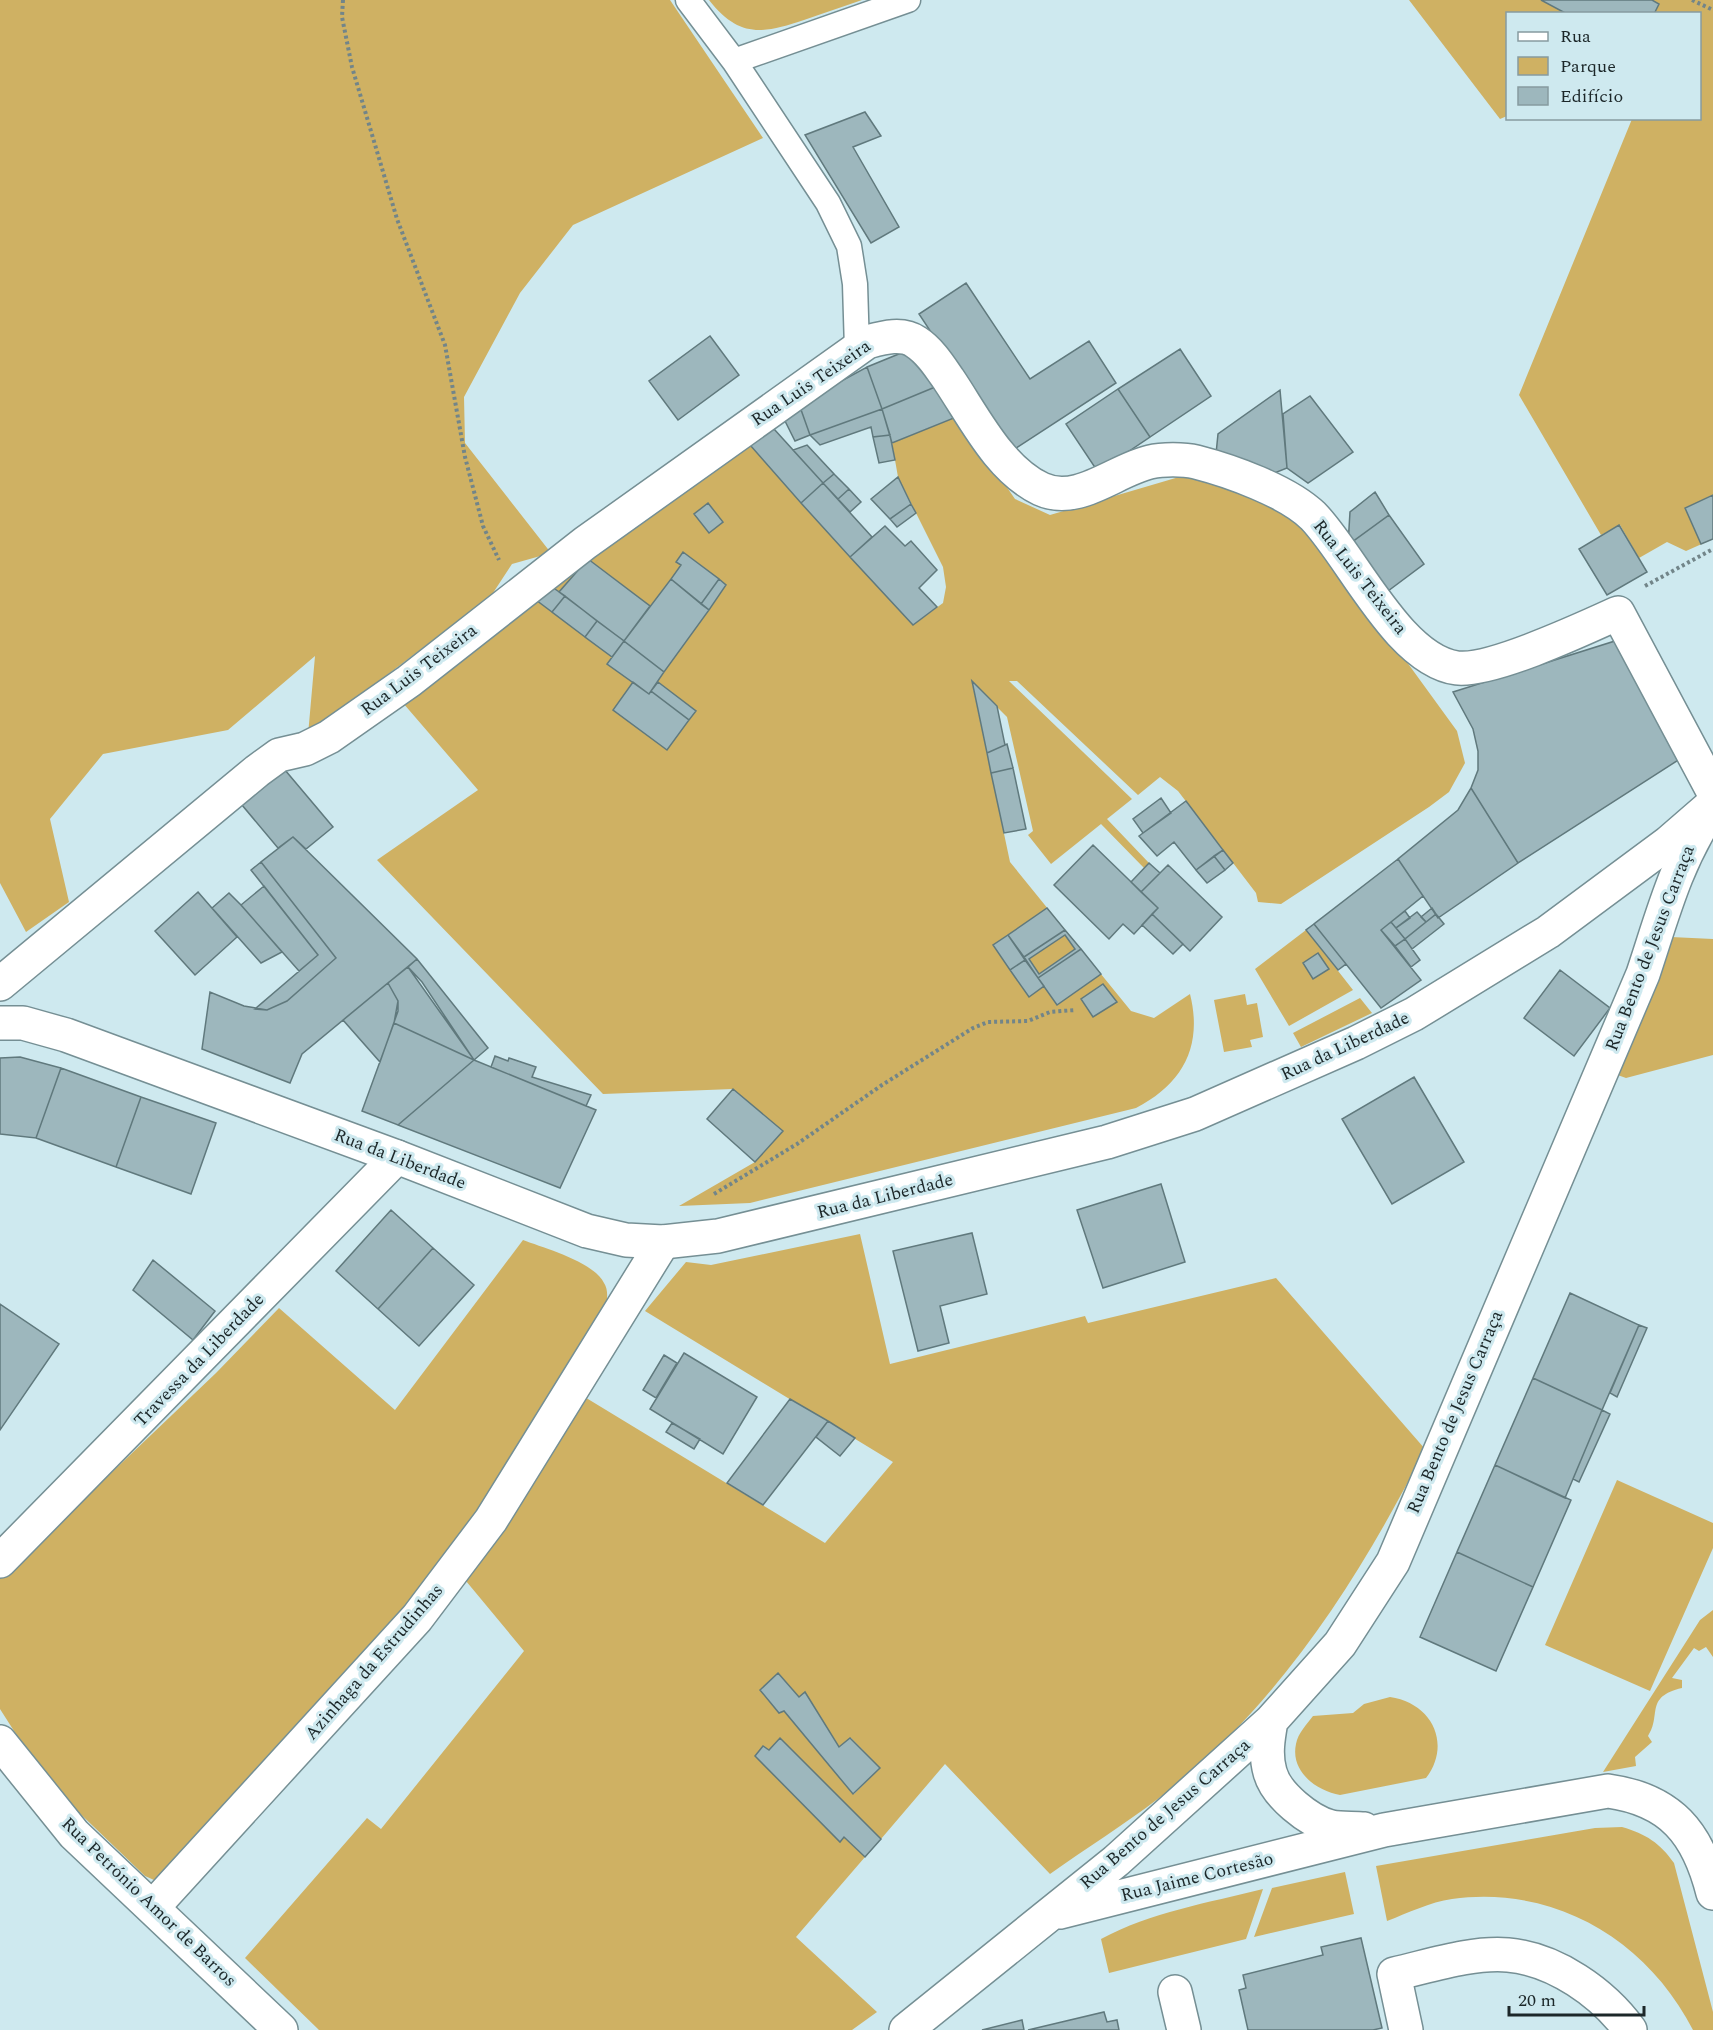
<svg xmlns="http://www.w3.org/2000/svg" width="1713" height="2030" viewBox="0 0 1713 2030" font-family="Spectral,serif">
	<rect width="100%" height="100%" fill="#cee9ef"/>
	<!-- green -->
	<path fill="#cfb163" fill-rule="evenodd" d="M 0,0 L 670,0 L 763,138 L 573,225 L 520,293 L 464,397 L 465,443 L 551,553 L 512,564 L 491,596 L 308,735 L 315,656 L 228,730 L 103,754 L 50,819 L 69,902 L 26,932 L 0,883 Z
		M 709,0 L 862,0 C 843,7 823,13 804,20 C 762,34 739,38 709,0 Z
		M 1409,0 L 1713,0 L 1713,539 L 1686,551 L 1667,542 L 1639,558 L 1620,525 L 1601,535 L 1519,395 L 1632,119 L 1700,118 L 1700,14 L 1508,14 L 1507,116 L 1500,119 Z
		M 911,349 L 1015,499 L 1050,515 L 1179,477 L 1199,478 L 1273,505 L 1294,520 L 1340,570 L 1457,731 L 1465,763 L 1449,792 L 1429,807 L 1281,904 L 1258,902 L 1256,893 L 1178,791 L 1160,777 L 1138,795 L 1017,681 L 1009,681 L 1132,799 L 1107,819 L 1149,863 L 1144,868 L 1101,824 L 1051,864 L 1028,835 L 1033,831 L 1007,717 L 972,682 L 1010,862 L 1131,1011 L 1154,1018 L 1190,994 C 1203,1046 1183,1084 1136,1108 L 750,1203 L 679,1206 L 755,1162 L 782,1131 L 733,1089 L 603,1094 L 377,860 L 478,790 L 403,703 L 616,538 L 750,445 L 913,625 L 943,603 L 946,587 L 943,567 L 898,477 L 889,426 L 867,367 Z
		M 1306,930 L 1353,990 L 1289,1026 L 1255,969 Z
		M 1671,937 L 1713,939 L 1713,1055 L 1626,1078 L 1612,1073 Z
		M 1245,994 L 1247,1005 L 1257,1003 L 1263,1037 L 1250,1040 L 1252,1047 L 1224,1052 L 1214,1000 Z
		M 1360,998 L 1372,1013 L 1301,1047 L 1293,1033 Z
		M 860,1234 L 890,1364 L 1085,1316 L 1088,1323 L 1276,1278 L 1425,1449 C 1359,1579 1277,1708 1159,1798 C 1124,1825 1086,1848 1050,1874 L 945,1764 L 881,1839 L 780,1738 L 769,1750 L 763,1746 L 755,1756 L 840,1842 L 844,1837 L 865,1857 L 796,1937 L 877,2012 L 852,2030 L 319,2030 L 245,1958 L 367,1818 L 381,1829 L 524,1651 L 466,1581 L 583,1396 L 825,1543 L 893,1462 L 645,1311 L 686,1262 L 711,1265 ZM 778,1673 L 799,1697 L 805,1693 L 839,1747 L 851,1738 L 880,1768 L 854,1794 L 784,1711 L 779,1713 L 760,1690 Z
		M 523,1240 C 544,1248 594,1262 604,1283 C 609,1291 607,1301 605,1310 L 501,1479 L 429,1582 L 163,1877 L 154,1880 L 145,1876 L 68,1802 L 30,1756 L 0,1709 L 0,1579 L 216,1373 L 279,1308 L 395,1410 Z
		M 1617,1480 L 1713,1523 L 1713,1548 L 1650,1691 L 1545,1645 Z
		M 1713,1610 L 1713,1657 L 1706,1647 L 1699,1651 L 1694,1648 L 1672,1678 L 1682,1680 L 1682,1688 C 1644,1697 1662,1715 1648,1736 L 1652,1742 L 1635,1757 L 1636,1766 L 1603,1772 L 1700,1620 Z
		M 1390,1697 C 1432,1703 1452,1744 1426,1778 L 1340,1795 C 1317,1791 1290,1772 1296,1744 C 1298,1733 1307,1724 1313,1716 L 1353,1713 L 1364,1704 Z
		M 1622,1827 C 1646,1834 1660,1843 1674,1863 L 1713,2012 L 1713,2030 L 1693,2030 C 1647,1940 1555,1885 1452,1899 C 1430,1902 1408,1913 1387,1921 L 1376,1866 L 1595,1828 Z
		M 1345,1872 L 1354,1914 L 1254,1937 L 1272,1888 Z
		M 1263,1889 L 1246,1939 L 1109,1973 L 1101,1939 C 1151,1912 1208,1903 1263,1889 Z"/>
	<!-- building -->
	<path fill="#9db7bd" stroke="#60797d" stroke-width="1.5" fill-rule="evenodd" d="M 1541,0 L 1652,0 L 1659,4 L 1654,14 L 1567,14 Z
		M 865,112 L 881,136 L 853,147 L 899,227 L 871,243 L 805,135 Z
		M 966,283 L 1030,379 L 1089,341 L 1116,383 L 1010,452 L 919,314 Z
		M 710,336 L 739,375 L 678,420 L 649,381 Z
		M 911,349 L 940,385 L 882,409 L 867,367 Z
		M 1180,349 L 1211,396 L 1150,437 L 1118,389 Z
		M 867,367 L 882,409 L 810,435 L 799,404 Z
		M 940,385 L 959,416 L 892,443 L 882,409 Z
		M 1118,389 L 1150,437 L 1098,472 L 1066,424 Z
		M 1280,390 L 1287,468 L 1262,478 L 1216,454 L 1218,434 Z
		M 1310,396 L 1353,452 L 1308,483 L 1287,468 L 1283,414 Z
		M 799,404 L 810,435 L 795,441 L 783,417 Z
		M 882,409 L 890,435 L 873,437 L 871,427 L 820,445 L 810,435 Z
		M 774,429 L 823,483 L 801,503 L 750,445 Z
		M 890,435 L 895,460 L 879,463 L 873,437 Z
		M 807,445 L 834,474 L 823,483 L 793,450 Z
		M 834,474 L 849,489 L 838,499 L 823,483 Z
		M 898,477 L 911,504 L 890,519 L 871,499 Z
		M 823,483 L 872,537 L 850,557 L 801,503 Z
		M 849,489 L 861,502 L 850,512 L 838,499 Z
		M 1375,492 L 1389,515 L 1348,545 L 1350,512 Z
		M 1713,495 L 1713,539 L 1701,544 L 1685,508 Z
		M 708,503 L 723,522 L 709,533 L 694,514 Z
		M 911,504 L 916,513 L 897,527 L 890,519 Z
		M 1389,515 L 1424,564 L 1384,594 L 1348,545 Z
		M 1619,525 L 1647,572 L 1607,595 L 1579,549 Z
		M 885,526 L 905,546 L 911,541 L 937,570 L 919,588 L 937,607 L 913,625 L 850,557 Z
		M 683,552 L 719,579 L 701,604 L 671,579 L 681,565 L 676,562 Z
		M 588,559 L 650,606 L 624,641 L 559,592 Z
		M 671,579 L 709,610 L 664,672 L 624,641 Z
		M 719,579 L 726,585 L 709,610 L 701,604 Z
		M 552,587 L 565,596 L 552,612 L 536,600 Z
		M 565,596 L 597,621 L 585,637 L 552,612 Z
		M 597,621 L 624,641 L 612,657 L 585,637 Z
		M 624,641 L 664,672 L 649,694 L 607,664 Z
		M 1615,641 L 1683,757 L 1518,863 L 1471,788 L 1478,770 L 1478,751 L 1473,729 L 1453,692 Z
		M 972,681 L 997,706 L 1005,745 L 987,753 Z
		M 633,682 L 649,694 L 651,691 L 689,720 L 667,750 L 613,710 Z
		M 658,682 L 696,711 L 689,720 L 651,691 Z
		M 1007,744 L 1013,768 L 991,773 L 987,753 Z
		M 1013,768 L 1026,829 L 1004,833 L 991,773 Z
		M 285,770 L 333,827 L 306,849 L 293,837 L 278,848 L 242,805 Z
		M 1471,788 L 1518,863 L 1438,918 L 1398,859 L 1458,810 Z
		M 1161,798 L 1171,813 L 1143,833 L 1133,819 Z
		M 1186,801 L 1223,850 L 1196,870 L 1174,842 L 1157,856 L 1139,836 Z
		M 293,837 L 417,959 L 302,1054 L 290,1083 L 202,1049 L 210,992 L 244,1006 L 267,1010 L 287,1001 L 336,958 L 261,862 Z
		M 1093,845 L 1158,908 L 1134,934 L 1123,924 L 1109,939 L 1054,885 Z
		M 1223,850 L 1233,863 L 1225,870 L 1214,856 Z
		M 1214,856 L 1225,870 L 1207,883 L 1196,870 Z
		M 1398,859 L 1423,896 L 1381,930 L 1421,980 L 1381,1008 L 1314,924 Z
		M 261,862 L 336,958 L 287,1001 L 267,1010 L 255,1009 L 318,955 L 251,870 Z
		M 1149,863 L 1160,873 L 1141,892 L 1131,882 Z
		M 1168,865 L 1222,917 L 1190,951 L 1152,914 L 1158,908 L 1141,892 Z
		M 264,886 L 318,955 L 299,971 L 241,905 Z
		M 198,892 L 237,937 L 195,975 L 155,931 Z
		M 229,893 L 241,905 L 282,952 L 261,963 L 212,908 Z
		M 1047,908 L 1065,930 L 1024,957 L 1008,935 Z
		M 1432,908 L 1436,914 L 1426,922 L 1421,917 Z
		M 1405,911 L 1410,918 L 1396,928 L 1391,922 Z
		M 1417,912 L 1426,922 L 1405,939 L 1396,928 Z
		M 1152,914 L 1183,944 L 1173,954 L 1142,925 Z
		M 1436,914 L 1444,924 L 1412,949 L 1405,939 Z
		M 1391,922 L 1405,939 L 1395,946 L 1381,930 Z
		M 1314,924 L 1346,964 L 1338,970 L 1306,930 Z
		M 1065,930 L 1081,949 L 1038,978 L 1024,957 ZM 1065,935 L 1075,949 L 1039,974 L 1029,959 Z
		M 1008,935 L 1025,960 L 1010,970 L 993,945 Z
		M 1405,939 L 1420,960 L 1411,967 L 1395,946 Z
		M 1081,949 L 1101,974 L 1057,1005 L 1038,978 Z
		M 1318,953 L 1329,969 L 1313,979 L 1303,963 Z
		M 417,959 L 488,1048 L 474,1060 L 408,967 Z
		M 1025,960 L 1044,986 L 1029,997 L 1010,970 Z
		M 408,967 L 422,982 L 474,1060 L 394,1023 L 398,1001 L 388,983 Z
		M 1560,970 L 1610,1008 L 1574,1056 L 1524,1018 Z
		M 388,983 L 398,1001 L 398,1011 L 380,1062 L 343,1020 Z
		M 1103,984 L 1117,1002 L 1093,1017 L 1081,999 Z
		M 394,1023 L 474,1060 L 398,1125 L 362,1111 Z
		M 495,1056 L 508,1061 L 509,1058 L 536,1067 L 532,1077 L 591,1095 L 586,1106 L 491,1067 Z
		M 20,1057 L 61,1068 L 36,1138 L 0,1134 L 0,1058 Z
		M 474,1060 L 596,1110 L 560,1188 L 398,1125 Z
		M 61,1068 L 141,1097 L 116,1167 L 36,1138 Z
		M 1414,1077 L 1464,1162 L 1392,1204 L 1342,1119 Z
		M 733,1089 L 783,1131 L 755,1162 L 707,1119 Z
		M 141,1097 L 216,1123 L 191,1194 L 116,1167 Z
		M 1161,1184 L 1185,1262 L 1103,1288 L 1077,1210 Z
		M 391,1210 L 433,1248 L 378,1309 L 336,1271 Z
		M 972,1233 L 987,1294 L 940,1306 L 949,1343 L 918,1351 L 893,1251 Z
		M 433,1248 L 474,1285 L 419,1346 L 378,1309 Z
		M 153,1260 L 215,1311 L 193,1340 L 133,1290 Z
		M 1570,1293 L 1639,1325 L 1602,1410 L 1533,1378 Z
		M 0,1304 L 59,1344 L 0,1430 Z
		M 1639,1325 L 1647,1328 L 1617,1397 L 1610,1393 Z
		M 684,1353 L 757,1397 L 723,1454 L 650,1409 Z
		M 664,1355 L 677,1363 L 656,1398 L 643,1390 Z
		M 1533,1378 L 1602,1410 L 1565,1498 L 1495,1465 Z
		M 790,1399 L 828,1421 L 763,1505 L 727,1483 Z
		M 1602,1410 L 1610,1414 L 1579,1482 L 1573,1479 Z
		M 828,1421 L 855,1438 L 840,1456 L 816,1437 Z
		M 672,1423 L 700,1439 L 694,1449 L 666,1432 Z
		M 1495,1465 L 1571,1500 L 1533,1587 L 1457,1552 Z
		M 1457,1552 L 1533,1587 L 1496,1671 L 1420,1637 Z
		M 778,1673 L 799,1697 L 805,1692 L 839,1747 L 850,1738 L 880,1768 L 853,1794 L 784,1711 L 779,1713 L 760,1690 Z
		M 780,1738 L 881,1839 L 865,1857 L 844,1837 L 840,1842 L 755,1756 L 763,1746 L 769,1750 Z
		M 1361,1938 L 1382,2028 L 1373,2030 L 1248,2030 L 1239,1990 L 1246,1988 L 1243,1975 L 1323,1955 L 1321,1947 Z
		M 1104,2012 L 1107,2022 L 1117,2020 L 1119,2030 L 1028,2030 Z
		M 1022,2020 L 1024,2030 L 982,2030 Z"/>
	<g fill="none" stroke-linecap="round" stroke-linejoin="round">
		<!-- service casing -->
		<g stroke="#758f94" stroke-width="27">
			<path id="service" d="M 688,0 L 734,61 L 828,203 L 849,246 L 855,284 L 857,349
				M 734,61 L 908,0"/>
		</g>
		<!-- minor casing -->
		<g stroke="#758f94" stroke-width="36">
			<path id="minor" d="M 0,984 L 257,771 L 279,755 L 305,749 L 329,737 L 409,681 L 585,543 L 867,342 C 882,338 902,332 916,342 C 930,351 940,367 949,380 C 974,417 999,469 1041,489 C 1078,506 1115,470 1150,462 C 1162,459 1184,459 1196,462 C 1231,471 1287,491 1313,516 C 1352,556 1398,660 1457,668 C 1491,672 1583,629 1618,613 L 1713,791
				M 0,1561 L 397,1157
				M 1271,1721 C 1268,1738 1265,1755 1270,1772 C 1276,1795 1309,1821 1331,1827 C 1341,1829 1354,1828 1364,1829
				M 153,1907 L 417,1618 L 491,1520 L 663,1242
				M 1060,1912 L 1384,1830 L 1608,1791 C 1671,1800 1698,1833 1713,1893
				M 1175,1992 L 1184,2030
				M 906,2030 L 1116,1861 L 1271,1721 L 1340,1644 L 1393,1562 L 1643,974 C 1663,914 1675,865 1710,811
				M 1406,2030 L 1394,1974 C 1430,1966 1471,1952 1508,1955 C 1555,1959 1603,1993 1630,2030"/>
		</g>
		<!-- tertiary casing -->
		<g stroke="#758f94" stroke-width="36">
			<path id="tertiary" d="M 0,1023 L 23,1023 L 66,1035 L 397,1157 L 587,1231 L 626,1240 L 663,1242 L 718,1236 L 1107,1142 L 1195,1114 L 1356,1043 L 1414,1014 L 1548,932 L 1668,843 L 1713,804
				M 0,1742 L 74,1834 L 281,2030"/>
		</g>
		<!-- path -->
		<path stroke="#728589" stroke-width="4" stroke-dasharray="3 3" stroke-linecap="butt" d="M 343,0 L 342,17 L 352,67 L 397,219 L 445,345 L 465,457 L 483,526 L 499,560
			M 1692,0 L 1713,10
			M 1645,586 L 1713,549
			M 714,1194 L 797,1144 L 882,1085 L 973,1028 L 988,1022 L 1028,1021 L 1050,1012 L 1075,1010"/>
		<!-- service -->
		<use href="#service" stroke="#fff" stroke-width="24"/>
		<!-- minor -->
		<use href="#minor" stroke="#fff" stroke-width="33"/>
		<!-- tertiary -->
		<use href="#tertiary" stroke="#fff" stroke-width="33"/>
	</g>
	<g text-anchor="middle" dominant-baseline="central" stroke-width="6" stroke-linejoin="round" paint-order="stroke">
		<!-- street labels -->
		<g font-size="18" fill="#1c2729" stroke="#cee9ef">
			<text transform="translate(811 383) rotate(-34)">Rua Luis Teixeira</text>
			<text transform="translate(1360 577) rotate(52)">Rua Luis Teixeira</text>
			<text transform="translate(419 670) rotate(-37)">Rua Luis Teixeira</text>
			<text transform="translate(1650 948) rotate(-69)">Rua Bento de Jesus Carraça</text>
			<text transform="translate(1345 1046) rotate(-25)">Rua da Liberdade</text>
			<text transform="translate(400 1159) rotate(21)">Rua da Liberdade</text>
			<text transform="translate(885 1196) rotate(-14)">Rua da Liberdade</text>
			<text transform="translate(199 1360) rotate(-46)">Travessa da Liberdade</text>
			<text transform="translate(1455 1412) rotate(-67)">Rua Bento de Jesus Carraça</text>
			<text transform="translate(374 1662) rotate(-49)">Azinhaga da Estrudinhas</text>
			<text transform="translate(1165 1814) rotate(-41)">Rua Bento de Jesus Carraça</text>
			<text transform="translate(1197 1877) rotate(-14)">Rua Jaime Cortesão</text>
			<text transform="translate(149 1902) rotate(44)">Rua Petrónio Amor de Barros</text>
		</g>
	</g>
	<!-- legend -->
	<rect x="1506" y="12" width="195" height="108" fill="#cee9ef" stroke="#879ba0" stroke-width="1.5"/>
	<rect x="1518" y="32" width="30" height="9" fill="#ffffff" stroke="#879ba0" stroke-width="1.5"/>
	<text x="1560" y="42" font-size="18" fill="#1c2729">Rua</text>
	<rect x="1518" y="57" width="30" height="18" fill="#cfb163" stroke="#879ba0" stroke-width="1.5"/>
	<text x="1560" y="72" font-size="18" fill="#1c2729">Parque</text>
	<rect x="1518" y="87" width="30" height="18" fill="#9db7bd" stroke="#879ba0" stroke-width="1.5"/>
	<text x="1560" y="102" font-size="18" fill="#1c2729">Edifício</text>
	<!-- scale -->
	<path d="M1509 2006v9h135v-9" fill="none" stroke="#1c2729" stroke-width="3"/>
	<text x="1518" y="2006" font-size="18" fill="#1c2729" stroke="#cee9ef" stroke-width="4.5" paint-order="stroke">20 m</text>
</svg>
